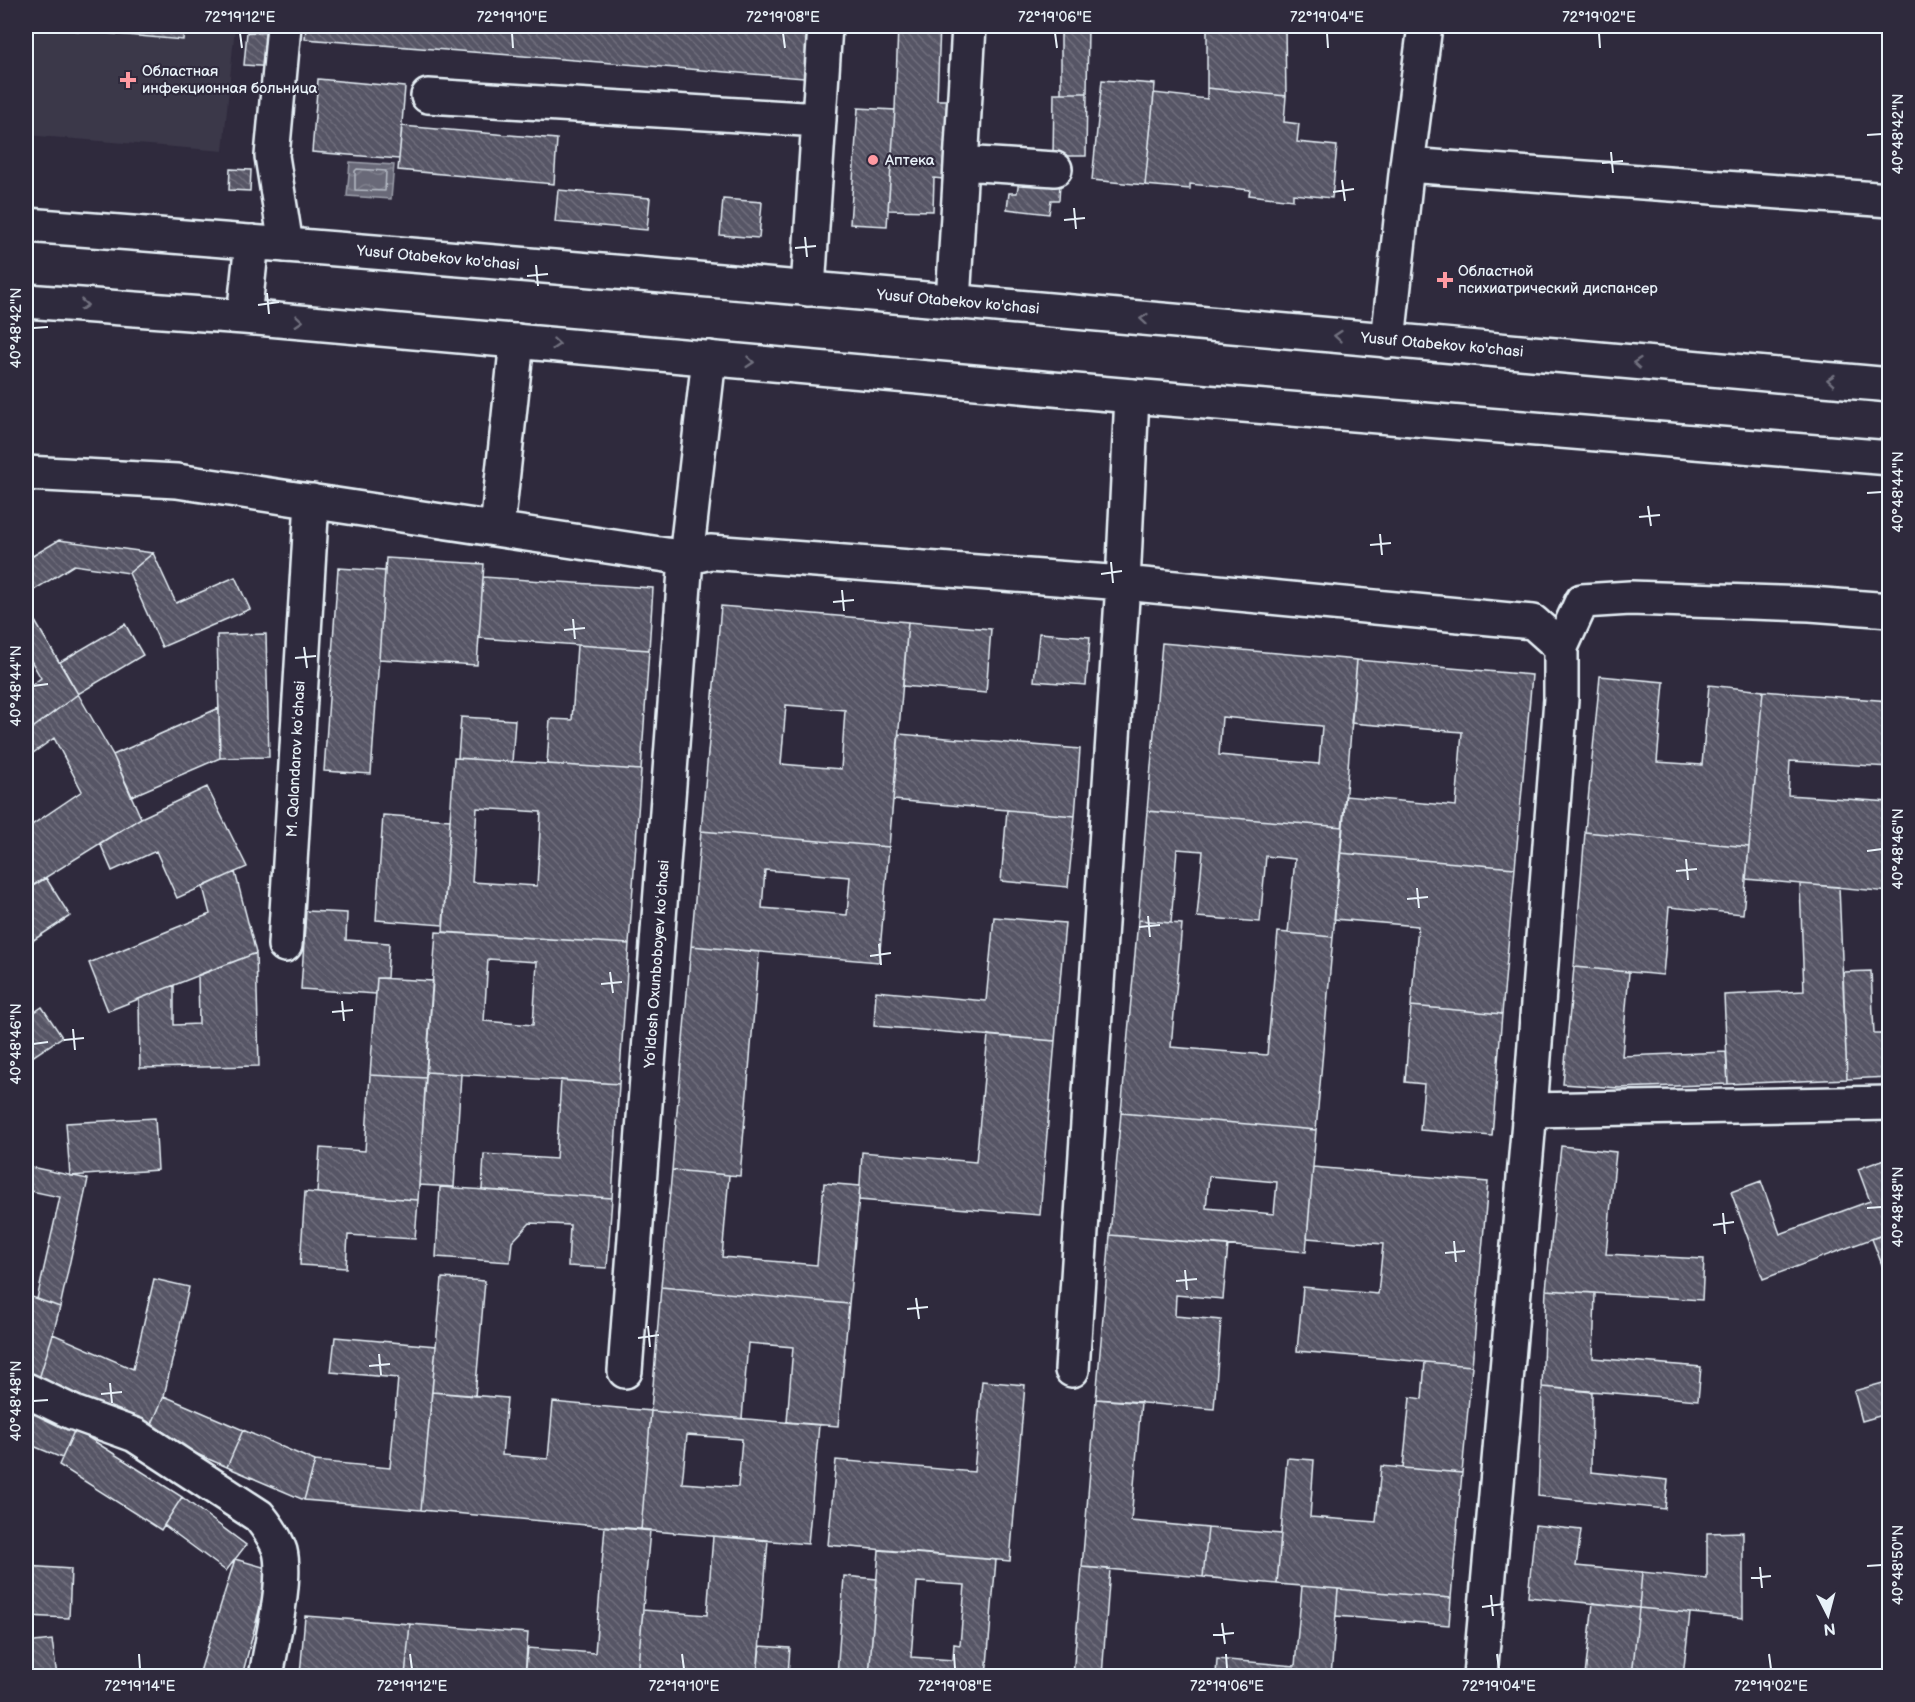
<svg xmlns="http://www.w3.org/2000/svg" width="1915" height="1702" viewBox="0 0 1915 1702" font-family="'Balsamiq Sans',sans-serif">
	<defs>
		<pattern id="water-waves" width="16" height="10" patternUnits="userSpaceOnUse" patternTransform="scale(1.5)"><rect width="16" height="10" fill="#696978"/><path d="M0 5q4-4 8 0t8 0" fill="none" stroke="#7e7f8c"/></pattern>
		<pattern id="building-back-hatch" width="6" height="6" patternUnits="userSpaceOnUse" patternTransform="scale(1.5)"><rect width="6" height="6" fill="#575565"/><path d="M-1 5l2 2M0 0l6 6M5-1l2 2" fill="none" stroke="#6f6e7c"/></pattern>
	</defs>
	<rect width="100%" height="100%" fill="#2f2a3d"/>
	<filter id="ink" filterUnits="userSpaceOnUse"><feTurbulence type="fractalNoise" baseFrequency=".0167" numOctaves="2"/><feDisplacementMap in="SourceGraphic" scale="12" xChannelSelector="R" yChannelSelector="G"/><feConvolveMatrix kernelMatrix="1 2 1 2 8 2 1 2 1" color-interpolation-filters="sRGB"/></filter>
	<g filter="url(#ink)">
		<!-- built -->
		<path fill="#3b3749" d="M 26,26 L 235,26 L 223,151 L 26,135 Z"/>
		<!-- water -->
		<path fill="url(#water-waves)" stroke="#9c9fab" stroke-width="1.5" d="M 350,162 L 394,165 L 391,199 L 347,196 Z"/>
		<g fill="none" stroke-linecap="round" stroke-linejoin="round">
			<!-- shore -->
			<path stroke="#b5bbc5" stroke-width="1.5" d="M 357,169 L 386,171 L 385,191 L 355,190 L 355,171 Z"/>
		</g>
		<!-- building -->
		<path fill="url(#building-back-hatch)" stroke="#e8f1f8" stroke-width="1.5" fill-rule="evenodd" d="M 26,26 L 184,26 L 183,40 Z
			M 306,26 L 809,26 L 804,78 L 305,39 Z
			M 898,26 L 940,26 L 937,100 L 947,100 L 943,179 L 934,178 L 933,211 L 888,210 L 895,110 Z
			M 1061,26 L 1088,26 L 1087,93 L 1061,93 Z
			M 1207,26 L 1285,26 L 1286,96 L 1207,88 Z
			M 247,32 L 277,34 L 275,67 L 244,65 Z
			M 318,79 L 405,87 L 399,159 L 312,152 Z
			M 1102,80 L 1155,84 L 1145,185 L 1092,180 Z
			M 1207,88 L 1286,96 L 1284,122 L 1299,124 L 1297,142 L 1337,146 L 1332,198 L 1293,194 L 1293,200 L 1249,195 L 1250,190 L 1190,184 L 1190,189 L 1145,185 L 1154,93 L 1207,99 Z
			M 1054,93 L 1087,93 L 1086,156 L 1053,156 Z
			M 858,108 L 895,110 L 887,226 L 850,224 Z
			M 402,126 L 557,139 L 554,184 L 398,170 Z
			M 230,169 L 251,170 L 250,191 L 229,190 Z
			M 1019,180 L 1060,184 L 1059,200 L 1051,200 L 1049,214 L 1007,209 L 1009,193 L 1017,193 Z
			M 558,190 L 650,198 L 647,230 L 555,222 Z
			M 723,199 L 762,202 L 759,238 L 720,235 Z
			M 59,540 L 153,553 L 129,573 L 74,565 L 26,595 L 26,560 Z
			M 153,553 L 176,603 L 235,577 L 250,609 L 162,647 L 129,573 Z
			M 386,558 L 484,564 L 477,665 L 379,659 Z
			M 338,568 L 385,571 L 371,774 L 324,771 Z
			M 483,577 L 653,588 L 649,650 L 479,638 Z
			M 26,606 L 78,694 L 26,733 L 26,689 L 41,678 L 26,652 Z
			M 721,606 L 908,622 L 889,847 L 701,831 ZM 786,705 L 845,710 L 841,769 L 781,764 Z
			M 908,622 L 991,629 L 986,693 L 903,686 Z
			M 125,624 L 143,655 L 78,694 L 60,662 Z
			M 1039,633 L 1090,637 L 1086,685 L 1034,681 Z
			M 266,634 L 269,757 L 220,758 L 217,635 Z
			M 1162,643 L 1357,660 L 1343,827 L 1147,811 ZM 1222,717 L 1322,726 L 1319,764 L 1219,755 Z
			M 577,645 L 649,650 L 641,770 L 547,764 L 550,719 L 572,720 Z
			M 1357,660 L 1532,675 L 1515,868 L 1340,853 L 1345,796 L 1456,806 L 1462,732 L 1351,723 Z
			M 1600,676 L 1664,682 L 1657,762 L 1702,765 L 1709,685 L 1763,691 L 1749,847 L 1585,832 Z
			M 1763,691 L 1890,701 L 1890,767 L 1790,761 L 1788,795 L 1890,802 L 1890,892 L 1746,879 Z
			M 78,694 L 113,755 L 141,818 L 32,886 L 26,875 L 26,829 L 82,791 L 54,738 L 26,758 L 26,733 Z
			M 219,708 L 220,758 L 132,796 L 113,755 Z
			M 461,717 L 515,720 L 512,762 L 458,758 Z
			M 899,734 L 1080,749 L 1075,816 L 893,800 Z
			M 454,758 L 641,770 L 629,944 L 443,932 ZM 477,808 L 541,812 L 537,886 L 472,882 Z
			M 207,787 L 247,867 L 177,898 L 156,851 L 112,871 L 100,843 L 141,818 Z
			M 1007,810 L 1075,816 L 1068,887 L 1001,881 Z
			M 1147,811 L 1343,827 L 1333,937 L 1288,933 L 1295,859 L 1266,856 L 1260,922 L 1197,917 L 1203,851 L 1177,849 L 1171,923 L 1138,920 Z
			M 383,815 L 450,820 L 443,925 L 376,920 Z
			M 701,831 L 889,847 L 879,962 L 691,946 ZM 765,870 L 850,877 L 847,915 L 762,908 Z
			M 1585,832 L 1749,847 L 1743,914 L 1669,907 L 1663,975 L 1574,967 Z
			M 1340,853 L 1515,868 L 1502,1014 L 1411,1006 L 1418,926 L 1334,919 Z
			M 235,872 L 256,953 L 108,1011 L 89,963 L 210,914 L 203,887 Z
			M 46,878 L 70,916 L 26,945 L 26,890 Z
			M 1800,884 L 1839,887 L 1847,1079 L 1728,1084 L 1724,995 L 1804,991 Z
			M 306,911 L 347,913 L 346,940 L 389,943 L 387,978 L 377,978 L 376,994 L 301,989 Z
			M 994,917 L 1065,923 L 1055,1041 L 874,1026 L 876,991 L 986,1001 Z
			M 1138,920 L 1182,924 L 1171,1047 L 1267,1055 L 1278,932 L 1333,937 L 1316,1130 L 1121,1113 Z
			M 436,932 L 629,944 L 619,1084 L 426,1072 ZM 488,959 L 537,962 L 533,1025 L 484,1021 Z
			M 691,946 L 759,952 L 740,1176 L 672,1170 Z
			M 256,953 L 259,1066 L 140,1068 L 139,999 L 174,985 L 174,1025 L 199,1024 L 198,975 Z
			M 1886,958 L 1890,958 L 1890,983 L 1887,983 Z
			M 1574,967 L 1629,972 L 1622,1056 L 1726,1052 L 1728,1084 L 1619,1088 L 1563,1084 Z
			M 1871,971 L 1874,1034 L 1887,1034 L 1889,1077 L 1847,1079 L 1843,972 Z
			M 377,978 L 433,981 L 426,1078 L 370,1075 Z
			M 1411,1006 L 1502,1014 L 1492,1136 L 1420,1130 L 1424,1084 L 1405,1082 Z
			M 42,1007 L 62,1037 L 26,1061 L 26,1018 Z
			M 988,1035 L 1055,1041 L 1040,1215 L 859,1200 L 862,1152 L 976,1162 Z
			M 426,1072 L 461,1074 L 454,1187 L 419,1185 Z
			M 370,1075 L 426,1078 L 418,1200 L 317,1193 L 320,1148 L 365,1151 Z
			M 561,1080 L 619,1084 L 612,1198 L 482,1190 L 484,1154 L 556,1159 Z
			M 1121,1113 L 1316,1130 L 1306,1252 L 1110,1235 ZM 1209,1176 L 1277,1182 L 1274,1214 L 1206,1208 Z
			M 155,1118 L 158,1170 L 70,1176 L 66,1123 Z
			M 1561,1146 L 1616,1152 L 1606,1254 L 1704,1259 L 1702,1300 L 1546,1290 Z
			M 1890,1157 L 1890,1232 L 1763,1279 L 1731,1192 L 1761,1181 L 1780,1234 L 1870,1201 L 1858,1169 Z
			M 26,1166 L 88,1179 L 60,1307 L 37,1299 L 60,1197 L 26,1190 Z
			M 1313,1167 L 1488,1182 L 1472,1366 L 1297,1351 L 1303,1287 L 1378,1294 L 1383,1244 L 1307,1238 Z
			M 672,1170 L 729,1175 L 722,1257 L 817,1265 L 824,1183 L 860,1186 L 849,1304 L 661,1287 Z
			M 440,1187 L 612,1198 L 607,1268 L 568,1266 L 570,1225 L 530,1223 L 512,1242 L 510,1262 L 436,1257 Z
			M 305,1192 L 418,1200 L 415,1239 L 348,1235 L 346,1268 L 300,1265 Z
			M 1890,1232 L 1890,1279 L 1888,1280 L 1872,1239 Z
			M 1110,1235 L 1228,1245 L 1223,1299 L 1176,1295 L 1175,1316 L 1221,1320 L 1214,1409 L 1096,1399 Z
			M 442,1278 L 485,1281 L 475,1396 L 432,1392 Z
			M 154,1279 L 189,1287 L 164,1396 L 148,1433 L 37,1385 L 53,1334 L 133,1369 Z
			M 661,1287 L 849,1304 L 838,1426 L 787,1422 L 793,1347 L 748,1343 L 742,1419 L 651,1411 Z
			M 1546,1290 L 1595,1293 L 1593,1358 L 1701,1367 L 1698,1400 L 1542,1387 Z
			M 26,1295 L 60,1307 L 53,1334 L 37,1385 L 26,1374 Z
			M 335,1337 L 436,1346 L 421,1510 L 304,1500 L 315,1461 L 390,1468 L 398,1378 L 331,1372 Z
			M 1425,1362 L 1472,1366 L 1462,1473 L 1403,1468 L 1410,1397 L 1422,1399 Z
			M 982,1381 L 1025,1385 L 1010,1561 L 828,1545 L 836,1460 L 974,1472 Z
			M 1890,1381 L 1890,1413 L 1862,1421 L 1854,1391 Z
			M 1542,1387 L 1592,1392 L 1591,1472 L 1668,1480 L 1665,1509 L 1538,1496 Z
			M 432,1392 L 507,1398 L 502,1455 L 548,1459 L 553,1402 L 651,1411 L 641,1530 L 421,1510 Z
			M 164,1396 L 243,1430 L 227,1467 L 148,1433 Z
			M 1096,1399 L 1141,1402 L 1131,1521 L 1208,1528 L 1203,1577 L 1082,1567 Z
			M 26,1408 L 75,1429 L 62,1458 L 26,1443 Z
			M 651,1411 L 819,1425 L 808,1544 L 641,1530 ZM 687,1435 L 742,1439 L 738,1487 L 682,1483 Z
			M 75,1429 L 182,1497 L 161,1530 L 59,1465 Z
			M 243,1430 L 315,1461 L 304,1500 L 227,1467 Z
			M 1287,1458 L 1314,1460 L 1310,1517 L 1376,1522 L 1381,1466 L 1462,1473 L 1451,1598 L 1277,1584 Z
			M 182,1497 L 246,1545 L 226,1571 L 164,1525 Z
			M 1535,1525 L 1581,1530 L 1576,1566 L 1642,1572 L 1639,1608 L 1528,1597 Z
			M 605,1526 L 650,1530 L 637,1676 L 525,1676 L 528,1648 L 595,1653 Z
			M 1208,1528 L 1281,1534 L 1277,1584 L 1203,1577 Z
			M 1743,1532 L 1743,1618 L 1639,1608 L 1642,1572 L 1707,1579 L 1707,1533 Z
			M 713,1536 L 768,1540 L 757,1676 L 637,1676 L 643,1610 L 707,1615 Z
			M 879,1550 L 996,1560 L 986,1676 L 869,1676 ZM 917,1582 L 965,1585 L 960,1645 L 954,1644 L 953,1660 L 911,1657 Z
			M 235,1559 L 270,1569 L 242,1676 L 199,1675 Z
			M 26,1566 L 71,1569 L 69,1618 L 26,1616 Z
			M 1082,1567 L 1110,1569 L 1102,1676 L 1073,1676 Z
			M 844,1576 L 877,1579 L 869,1676 L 757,1676 L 760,1646 L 790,1648 L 788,1673 L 837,1676 Z
			M 1302,1586 L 1338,1589 L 1331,1676 L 1216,1676 L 1217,1659 L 1295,1666 Z
			M 1338,1589 L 1451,1598 L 1449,1625 L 1336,1616 Z
			M 1593,1603 L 1639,1608 L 1632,1676 L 1585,1676 Z
			M 1639,1608 L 1690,1613 L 1683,1676 L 1632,1676 Z
			M 305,1616 L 410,1624 L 405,1676 L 300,1675 Z
			M 410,1624 L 528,1633 L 525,1676 L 405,1676 Z
			M 52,1640 L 57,1676 L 26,1676 L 26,1643 Z
			M 1751,1671 L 1781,1674 L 1781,1676 L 1750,1676 Z"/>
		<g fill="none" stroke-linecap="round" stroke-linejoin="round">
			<!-- minor casing -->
			<g stroke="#e8f1f8" stroke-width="38">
				<path id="minor" d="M 284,26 L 272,156 L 286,245
					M 428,96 L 819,120
					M 961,163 L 1055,169
					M 1407,165 L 1425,26
					M 808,289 L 825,26
					M 953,302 L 969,26
					M 1388,341 L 1407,165 L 1890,200
					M 26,473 L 177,481 L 686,558 L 710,552 L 1123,583 L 1533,622 L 1561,647
					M 497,529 L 517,341
					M 285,945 L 312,501
					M 1530,1110 L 1890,1103
					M 1072,1370 L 1123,583 L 1132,396
					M 625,1371 L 686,558 L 709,358
					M 26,1390 L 74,1413 L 135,1435 L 259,1516 C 267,1526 276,1538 280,1551 C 287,1580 272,1640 267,1671 L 268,1676
					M 1480,1676 L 1530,1110 L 1561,699 L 1561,647 L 1582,601 L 1630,598 L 1810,604 L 1890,610"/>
			</g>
			<!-- major casing -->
			<g stroke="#e8f1f8" stroke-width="38">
				<path id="major" d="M 26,225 C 647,271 1268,330 1890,385
					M 26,301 L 244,317 L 1132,396 L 1890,458
					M 244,317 L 252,242"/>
			</g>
			<!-- minor -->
			<use href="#minor" stroke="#2f2a3d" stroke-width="33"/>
			<!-- major -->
			<use href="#major" stroke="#2f2a3d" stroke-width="33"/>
		</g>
		<!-- one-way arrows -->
		<defs><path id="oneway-chevron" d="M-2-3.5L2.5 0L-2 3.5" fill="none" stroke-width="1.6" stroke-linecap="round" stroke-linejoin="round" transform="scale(1.5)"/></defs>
		<g stroke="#70707e">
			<use href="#oneway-chevron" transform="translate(84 305) rotate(4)"/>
			<use href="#oneway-chevron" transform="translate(1144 319) rotate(-175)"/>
			<use href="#oneway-chevron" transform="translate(299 321) rotate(5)"/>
			<use href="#oneway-chevron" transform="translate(1338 336) rotate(-175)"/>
			<use href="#oneway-chevron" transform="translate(556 344) rotate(5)"/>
			<use href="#oneway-chevron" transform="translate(750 362) rotate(5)"/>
			<use href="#oneway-chevron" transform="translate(1637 363) rotate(-175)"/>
			<use href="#oneway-chevron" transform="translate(1831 380) rotate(-175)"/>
		</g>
	</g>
	<!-- ticks -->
	<path fill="none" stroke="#e8f1f8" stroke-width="2" d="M 240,33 L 242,48M 512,33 L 513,48M 783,33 L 785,48M 1055,33 L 1057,48M 1327,33 L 1328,48M 1599,33 L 1600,48M 1867,135 L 1882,134M 1611,152 L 1613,173M 1602,163 L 1623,161M 1342,180 L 1345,201M 1333,192 L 1354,189M 1074,208 L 1076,229M 1064,220 L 1085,218M 805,237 L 807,257M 795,248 L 816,246M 536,265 L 538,286M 527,276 L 548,274M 267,293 L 269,314M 258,305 L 279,302M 33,328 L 48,327M 1867,493 L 1882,492M 1648,506 L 1651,526M 1639,517 L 1660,515M 1380,534 L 1382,555M 1370,545 L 1391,543M 1111,562 L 1113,583M 1101,574 L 1122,571M 842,590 L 844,611M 833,602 L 854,600M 573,619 L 575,639M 564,630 L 585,628M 304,647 L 307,668M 295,658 L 316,656M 33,686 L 48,684M 1867,851 L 1882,849M 1686,859 L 1688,880M 1676,871 L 1697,869M 1417,888 L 1419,908M 1407,899 L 1428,897M 1148,916 L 1150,937M 1139,927 L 1160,925M 879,944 L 881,965M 870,956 L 891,953M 610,972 L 613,993M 601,984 L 622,982M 342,1001 L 344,1021M 332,1012 L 353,1010M 73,1029 L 75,1050M 64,1040 L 84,1038M 33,1044 L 48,1042M 1867,1208 L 1882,1207M 1723,1213 L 1725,1234M 1713,1225 L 1734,1222M 1454,1241 L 1456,1262M 1445,1253 L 1465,1251M 1185,1270 L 1187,1290M 1176,1281 L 1197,1279M 916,1298 L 919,1319M 907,1309 L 928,1307M 648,1326 L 650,1347M 638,1338 L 659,1335M 379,1354 L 381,1375M 369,1366 L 390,1364M 110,1383 L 112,1403M 101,1394 L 122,1392M 33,1401 L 48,1400M 1867,1566 L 1882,1565M 1760,1567 L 1762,1588M 1751,1578 L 1771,1576M 1491,1595 L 1493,1616M 1482,1607 L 1503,1604M 1222,1623 L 1225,1644M 1213,1635 L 1234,1633M 139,1654 L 140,1669M 410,1654 L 412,1669M 682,1654 L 684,1669M 954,1654 L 955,1669M 1226,1654 L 1227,1669M 1497,1654 L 1499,1669M 1769,1654 L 1771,1669"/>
	<!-- markers -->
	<g fill="#ff9aa2" stroke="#2f2a3d" stroke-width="2">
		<path d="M125 71h6v6h6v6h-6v6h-6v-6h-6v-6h6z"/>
		<circle cx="873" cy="160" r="6"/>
		<path d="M1442 271h6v6h6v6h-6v6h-6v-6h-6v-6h6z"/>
	</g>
	<g text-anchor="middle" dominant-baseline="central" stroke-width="4.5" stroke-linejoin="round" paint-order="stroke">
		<!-- poi labels -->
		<g font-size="15" fill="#e8f1f8" stroke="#2f2a3d" text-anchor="start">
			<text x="142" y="71">Областная<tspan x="142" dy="17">инфекционная больница</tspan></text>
			<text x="885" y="160">Аптека</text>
			<text x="1458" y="271">Областной<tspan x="1458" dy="17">психиатрический диспансер</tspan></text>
		</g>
		<!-- street labels -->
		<g font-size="15" fill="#e8f1f8" stroke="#2f2a3d">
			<text transform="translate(438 258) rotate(5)">Yusuf Otabekov ko'chasi</text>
			<text transform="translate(958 302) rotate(5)">Yusuf Otabekov ko'chasi</text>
			<text transform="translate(1442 345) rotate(5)">Yusuf Otabekov ko'chasi</text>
			<text transform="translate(296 759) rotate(-87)">M. Qalandarov koʻchasi</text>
			<text transform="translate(657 964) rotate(-86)">Yoʻldosh Oxunboboyev koʻchasi</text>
		</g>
	</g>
	<!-- margin -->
	<rect width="1915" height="1702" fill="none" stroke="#2f2a3d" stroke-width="66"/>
	<!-- north arrow -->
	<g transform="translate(1828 1615) rotate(174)" stroke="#2f2a3d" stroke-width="4.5" paint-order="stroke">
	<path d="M0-4.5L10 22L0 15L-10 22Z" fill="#e8f1f8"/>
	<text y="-9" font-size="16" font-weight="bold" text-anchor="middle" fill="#e8f1f8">N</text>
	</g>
	<rect x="33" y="33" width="1849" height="1636" fill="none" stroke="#e8f1f8" stroke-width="2"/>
	<g font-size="15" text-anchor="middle" fill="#e8f1f8">
		<text x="240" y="22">72°19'12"E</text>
		<text x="512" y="22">72°19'10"E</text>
		<text x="783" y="22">72°19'08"E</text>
		<text x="1055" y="22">72°19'06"E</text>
		<text x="1327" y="22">72°19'04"E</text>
		<text x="1599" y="22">72°19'02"E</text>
		<text transform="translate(1898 134) rotate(-90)" y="5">40°48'42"N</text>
		<text transform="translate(16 328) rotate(-90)" y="5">40°48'42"N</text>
		<text transform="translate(1898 492) rotate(-90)" y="5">40°48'44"N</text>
		<text transform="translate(16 686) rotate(-90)" y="5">40°48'44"N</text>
		<text transform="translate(1898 849) rotate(-90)" y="5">40°48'46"N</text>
		<text transform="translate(16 1044) rotate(-90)" y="5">40°48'46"N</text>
		<text transform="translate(1898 1207) rotate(-90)" y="5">40°48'48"N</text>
		<text transform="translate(16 1401) rotate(-90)" y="5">40°48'48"N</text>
		<text transform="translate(1898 1565) rotate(-90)" y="5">40°48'50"N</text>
		<text x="140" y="1691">72°19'14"E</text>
		<text x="412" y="1691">72°19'12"E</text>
		<text x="684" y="1691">72°19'10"E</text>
		<text x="955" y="1691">72°19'08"E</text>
		<text x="1227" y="1691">72°19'06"E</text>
		<text x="1499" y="1691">72°19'04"E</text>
		<text x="1771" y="1691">72°19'02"E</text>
	</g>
</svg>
